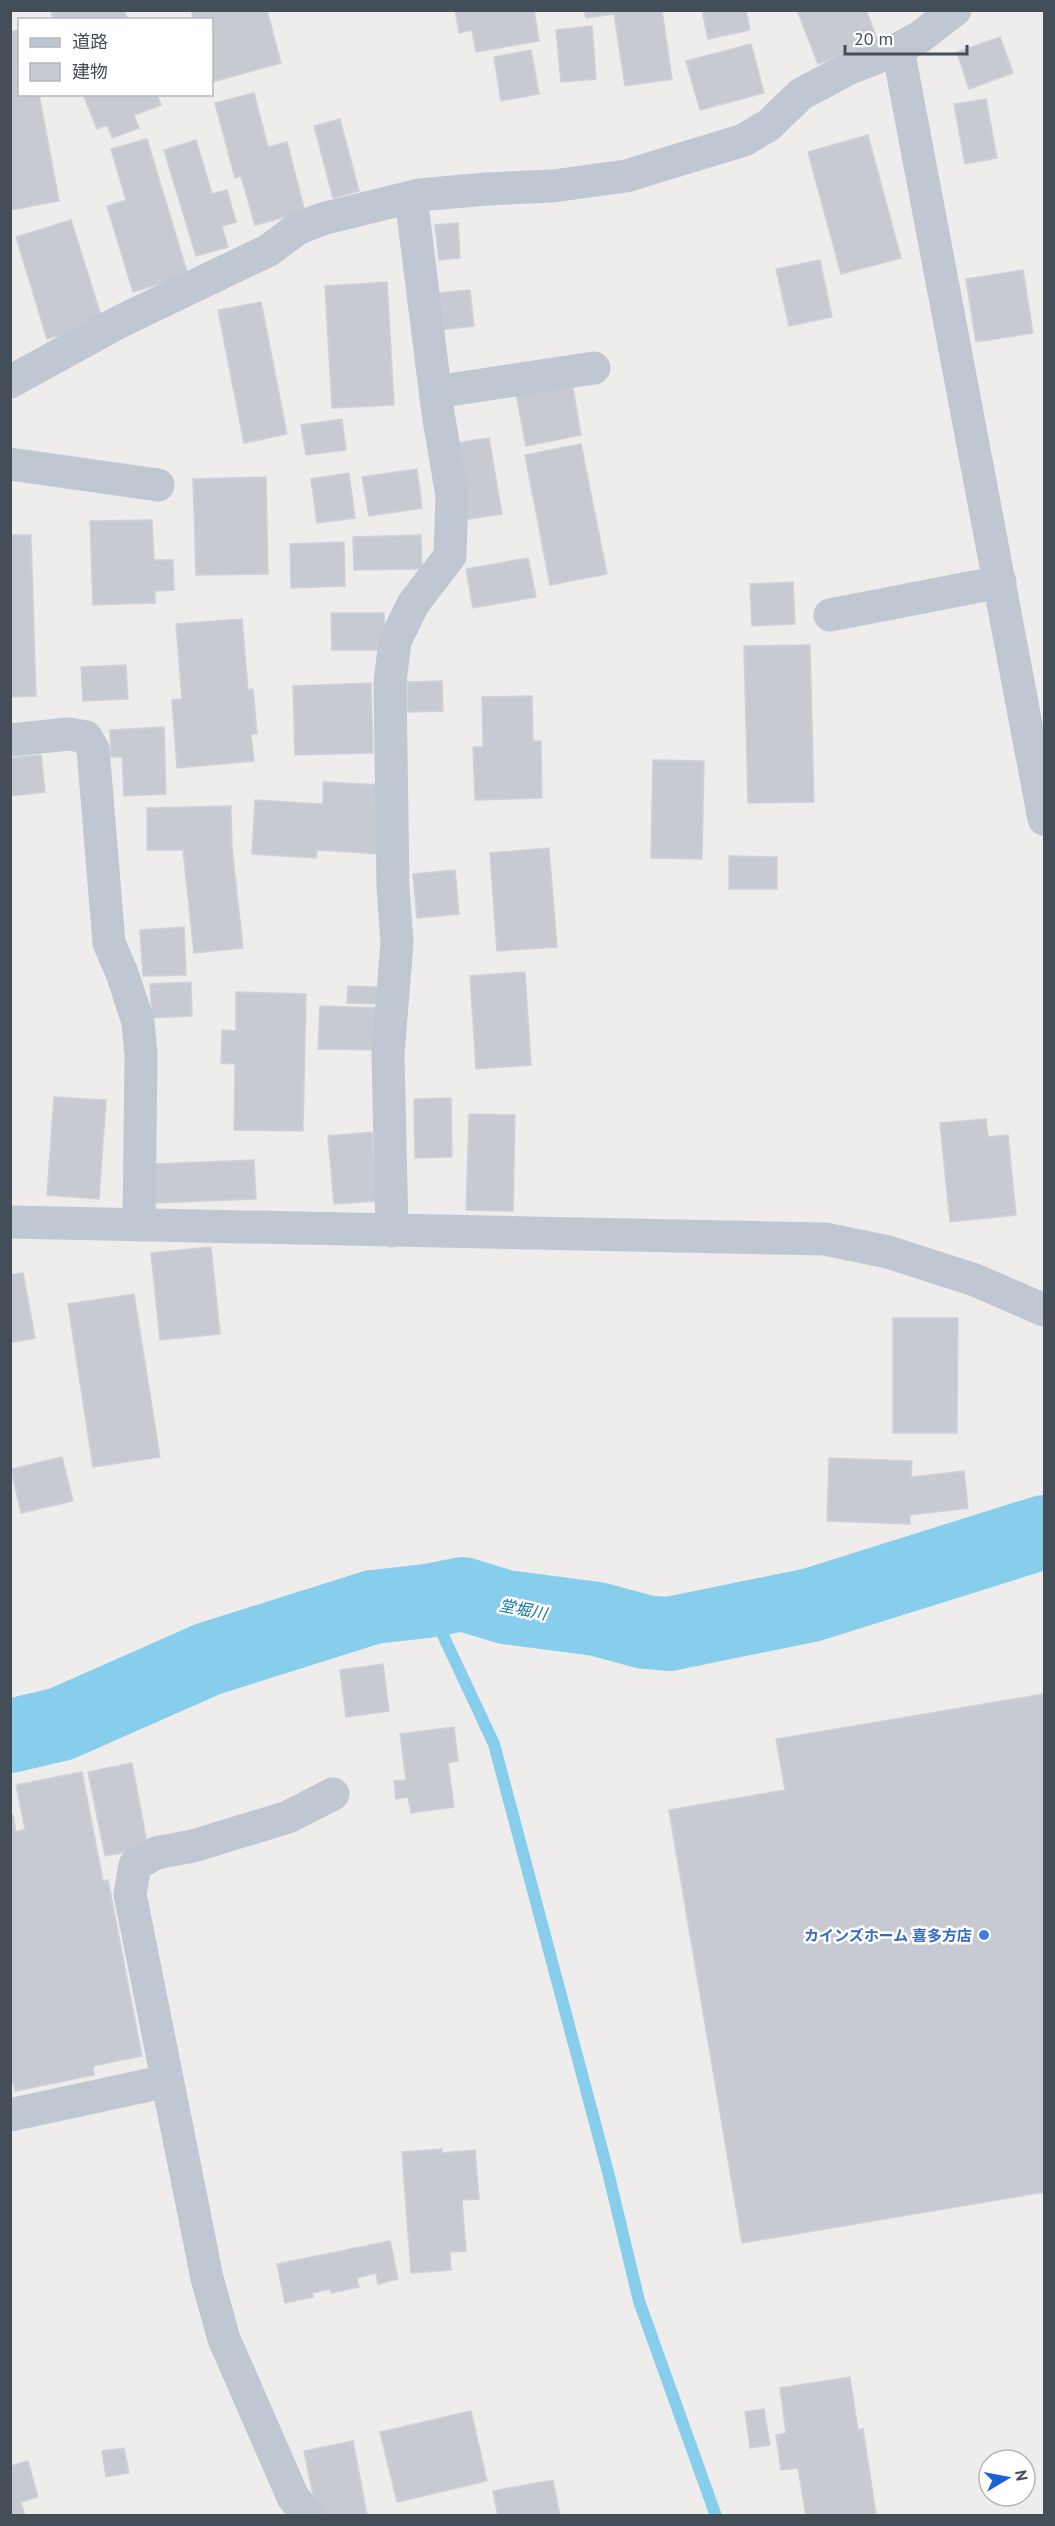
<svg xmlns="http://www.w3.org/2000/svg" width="1055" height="2526" viewBox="0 0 1055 2526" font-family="'PT Sans','Noto Sans JP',sans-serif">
	<rect width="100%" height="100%" fill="#efecec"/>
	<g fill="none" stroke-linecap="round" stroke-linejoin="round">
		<!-- stream -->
		<path stroke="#86ceeb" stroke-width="12" d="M 427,1601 L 494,1744 L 608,2172 L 639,2301 L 716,2516"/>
		<!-- river -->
		<path stroke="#86ceeb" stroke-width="74" d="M 10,1736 L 61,1724 L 208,1659 L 373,1607 L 427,1601 L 463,1594 L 505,1607 L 597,1619 L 645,1632 L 669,1634 L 811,1605 L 1044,1532"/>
	</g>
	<!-- building -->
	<path fill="#c8cad2" stroke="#d0d1d8" stroke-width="1.5" d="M 50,10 L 124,10 L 128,20 L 54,20 Z
		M 191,10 L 267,10 L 281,63 L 212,82 L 212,20 L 194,20 Z
		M 455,10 L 534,10 L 539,41 L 476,52 L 472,30 L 459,33 Z
		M 584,10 L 662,10 L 672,79 L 625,86 L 614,14 L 586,18 Z
		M 702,10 L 746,10 L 750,30 L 708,39 Z
		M 797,10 L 866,10 L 878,41 L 818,64 Z
		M 592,26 L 596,79 L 561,82 L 556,30 Z
		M 20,30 L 20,94 L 39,94 L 59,201 L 11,210 L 10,31 Z
		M 1000,37 L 1013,73 L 969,89 L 957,52 Z
		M 751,44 L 764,93 L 700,110 L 686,61 Z
		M 531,50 L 539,94 L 501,101 L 494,57 Z
		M 254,93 L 268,147 L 287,142 L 305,212 L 255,225 L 241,176 L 235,178 L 215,103 Z
		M 83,94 L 157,94 L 161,105 L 134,115 L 139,128 L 112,138 L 107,125 L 97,129 Z
		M 986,99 L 997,158 L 965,164 L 954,104 Z
		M 340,119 L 359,191 L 333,198 L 314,126 Z
		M 868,135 L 901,258 L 841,274 L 808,152 Z
		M 147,139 L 188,275 L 133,292 L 107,206 L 126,200 L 111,149 Z
		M 196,140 L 212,194 L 227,190 L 236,222 L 222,226 L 228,247 L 196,256 L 164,150 Z
		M 71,220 L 103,322 L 47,339 L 16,237 Z
		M 458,223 L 460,258 L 439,260 L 435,225 Z
		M 820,260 L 832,317 L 789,326 L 776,269 Z
		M 1023,270 L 1033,333 L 976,342 L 966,279 Z
		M 387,282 L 394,405 L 332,408 L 325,286 Z
		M 470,290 L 474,326 L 440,330 L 436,293 Z
		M 261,302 L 287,434 L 244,443 L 218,310 Z
		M 572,383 L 581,435 L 526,446 L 516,393 Z
		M 342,419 L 346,450 L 306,455 L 301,425 Z
		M 489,438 L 502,514 L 463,520 L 450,444 Z
		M 581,444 L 607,574 L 550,585 L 525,455 Z
		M 417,469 L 422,508 L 369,516 L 362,477 Z
		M 349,473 L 355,518 L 317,523 L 311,479 Z
		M 266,477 L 268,574 L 196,575 L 193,479 Z
		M 152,520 L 154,560 L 173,560 L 174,590 L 155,591 L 155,603 L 93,605 L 90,521 Z
		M 10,535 L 31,535 L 36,696 L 10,697 Z
		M 421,535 L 422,569 L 354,570 L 353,537 Z
		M 344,542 L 345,586 L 291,588 L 290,544 Z
		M 528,558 L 536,597 L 473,608 L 466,569 Z
		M 793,582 L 795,624 L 752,626 L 750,584 Z
		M 331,613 L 384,613 L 385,650 L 332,650 Z
		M 242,619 L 248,690 L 253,689 L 257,734 L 251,734 L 254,761 L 177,768 L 172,700 L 182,699 L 176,624 Z
		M 810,645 L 814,802 L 748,803 L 744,646 Z
		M 126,665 L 128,699 L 83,701 L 81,667 Z
		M 442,681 L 443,711 L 408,712 L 407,682 Z
		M 371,683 L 373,753 L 295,755 L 293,686 Z
		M 532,696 L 533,741 L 541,741 L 542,798 L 475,800 L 473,747 L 483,747 L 482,697 Z
		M 164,727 L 166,794 L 124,796 L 122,757 L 111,757 L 110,730 Z
		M 41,755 L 45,792 L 10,796 L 10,758 Z
		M 653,760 L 704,761 L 702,859 L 651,858 Z
		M 323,782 L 382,785 L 379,854 L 317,850 L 316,858 L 252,854 L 255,800 L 323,804 Z
		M 231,806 L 232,849 L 243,948 L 194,953 L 183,850 L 147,850 L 147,808 Z
		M 549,848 L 557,947 L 497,951 L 490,853 Z
		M 729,856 L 777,857 L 777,889 L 729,889 Z
		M 455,870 L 459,914 L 417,918 L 413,874 Z
		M 184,927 L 186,975 L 143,976 L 140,930 Z
		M 525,972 L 531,1065 L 476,1069 L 470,976 Z
		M 191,982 L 192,1016 L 152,1018 L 150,984 Z
		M 348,986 L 378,987 L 378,1004 L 347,1003 Z
		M 236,992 L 306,994 L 303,1131 L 234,1130 L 235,1064 L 221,1063 L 222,1030 L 236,1031 Z
		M 320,1006 L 379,1008 L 378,1050 L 318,1049 Z
		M 54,1097 L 106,1100 L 99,1199 L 47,1195 Z
		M 451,1098 L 452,1157 L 415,1158 L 414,1099 Z
		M 469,1114 L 515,1115 L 513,1211 L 466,1210 Z
		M 986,1119 L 988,1137 L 1008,1135 L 1016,1215 L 950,1222 L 940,1123 Z
		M 372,1132 L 377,1201 L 334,1204 L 328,1136 Z
		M 254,1160 L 256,1199 L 154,1203 L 153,1164 Z
		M 211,1247 L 220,1334 L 160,1340 L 151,1253 Z
		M 23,1273 L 35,1338 L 10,1343 L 10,1275 Z
		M 134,1294 L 160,1457 L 93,1467 L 68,1304 Z
		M 893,1318 L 958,1318 L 957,1433 L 893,1433 Z
		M 62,1457 L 73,1501 L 21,1513 L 11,1469 Z
		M 829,1458 L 912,1461 L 911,1477 L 964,1471 L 968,1508 L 910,1515 L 910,1524 L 827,1521 Z
		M 383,1664 L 389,1711 L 346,1717 L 340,1670 Z
		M 1044,1694 L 1044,2192 L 742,2243 L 669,1810 L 785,1790 L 776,1739 Z
		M 454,1727 L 458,1761 L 448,1763 L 454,1807 L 411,1813 L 408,1797 L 396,1799 L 394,1781 L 406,1780 L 400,1734 Z
		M 132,1763 L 148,1848 L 105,1856 L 88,1772 Z
		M 82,1772 L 103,1881 L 108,1880 L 142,2056 L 93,2066 L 94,2075 L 15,2091 L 10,2069 L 10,1816 L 13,1815 L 16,1832 L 25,1829 L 16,1785 Z
		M 442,2149 L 442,2153 L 475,2150 L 479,2199 L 462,2200 L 466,2251 L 450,2252 L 451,2270 L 411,2273 L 402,2152 Z
		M 390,2241 L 398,2279 L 378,2284 L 376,2273 L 357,2278 L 359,2287 L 331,2293 L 330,2289 L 312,2293 L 313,2297 L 285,2303 L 277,2264 Z
		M 850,2377 L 858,2430 L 863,2429 L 876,2514 L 806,2516 L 798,2468 L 781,2470 L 776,2435 L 786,2433 L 780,2388 Z
		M 764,2409 L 770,2445 L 750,2448 L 745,2412 Z
		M 471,2411 L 487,2481 L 397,2502 L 380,2432 Z
		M 353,2441 L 367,2515 L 324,2516 L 314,2500 L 304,2451 Z
		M 124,2448 L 129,2473 L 106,2477 L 102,2451 Z
		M 28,2461 L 38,2497 L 21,2502 L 25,2516 L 10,2516 L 10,2466 Z
		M 553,2480 L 560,2516 L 498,2516 L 493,2491 Z"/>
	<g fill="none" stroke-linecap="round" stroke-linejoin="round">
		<!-- minor -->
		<path stroke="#bfc7d2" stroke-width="33" d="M 898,49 L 1044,819
			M 10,382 L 119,322 L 269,250 L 297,229 L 322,219 L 419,195 L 486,189 L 553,186 L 626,176 L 744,140 L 769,125 L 801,94 L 848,69 L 898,49 L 920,37 L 955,10
			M 436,392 L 594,368
			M 10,464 L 158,485
			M 830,615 L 1000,582
			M 10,740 L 69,734 L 86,737 L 93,749 L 109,943 L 122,973 L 138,1022 L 141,1055 L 139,1225
			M 10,1222 L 825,1239 L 888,1252 L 975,1280 L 1044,1310
			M 392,1231 L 388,1054 L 397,943 L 393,887 L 390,682 L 395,641 L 413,604 L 450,556 L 452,496 L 438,413 L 411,197
			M 10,2115 L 167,2081
			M 308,2516 L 293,2497 L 224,2339 L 207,2278 L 130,1894 L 135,1865 L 156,1853 L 193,1846 L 288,1817 L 333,1794"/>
	</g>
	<!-- markers -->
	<circle fill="#3f7fe0" stroke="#fff" stroke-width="2" cx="984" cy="1935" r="6"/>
	<g text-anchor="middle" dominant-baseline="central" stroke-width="5" stroke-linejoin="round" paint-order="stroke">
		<!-- shop labels -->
		<g font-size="15" font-weight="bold" fill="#366cbe" stroke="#fff" text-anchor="end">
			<text x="972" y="1935">カインズホーム 喜多方店</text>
		</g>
		<!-- water labels -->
		<g font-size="16" font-style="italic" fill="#0d79a4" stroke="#fff">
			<text transform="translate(523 1609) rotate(11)">堂堀川</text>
		</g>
	</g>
	<!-- border -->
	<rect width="1055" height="2526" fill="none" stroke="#444e59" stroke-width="24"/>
	<!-- legend -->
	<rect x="18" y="18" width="195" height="78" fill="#ffffff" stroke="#b4b8bd" stroke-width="1.5"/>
	<rect x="30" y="38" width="30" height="9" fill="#bfc7d2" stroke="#b4b8bd" stroke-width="1.5"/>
	<text x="72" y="48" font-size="18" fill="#444e59">道路</text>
	<rect x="30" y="63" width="30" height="18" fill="#c8cad2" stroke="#b4b8bd" stroke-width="1.5"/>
	<text x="72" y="78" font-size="18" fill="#444e59">建物</text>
	<!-- north arrow -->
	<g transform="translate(1007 2478) rotate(80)"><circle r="28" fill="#ffffff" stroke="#b4b8bd" stroke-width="1.5"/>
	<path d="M0-4.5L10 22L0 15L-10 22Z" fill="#1960db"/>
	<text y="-9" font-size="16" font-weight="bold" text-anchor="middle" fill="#444e59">N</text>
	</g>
	<!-- scale -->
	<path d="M845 45v9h122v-9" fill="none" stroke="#444e59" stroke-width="3"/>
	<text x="854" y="45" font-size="18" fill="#444e59" stroke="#ffffff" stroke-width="4.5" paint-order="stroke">20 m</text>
</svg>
